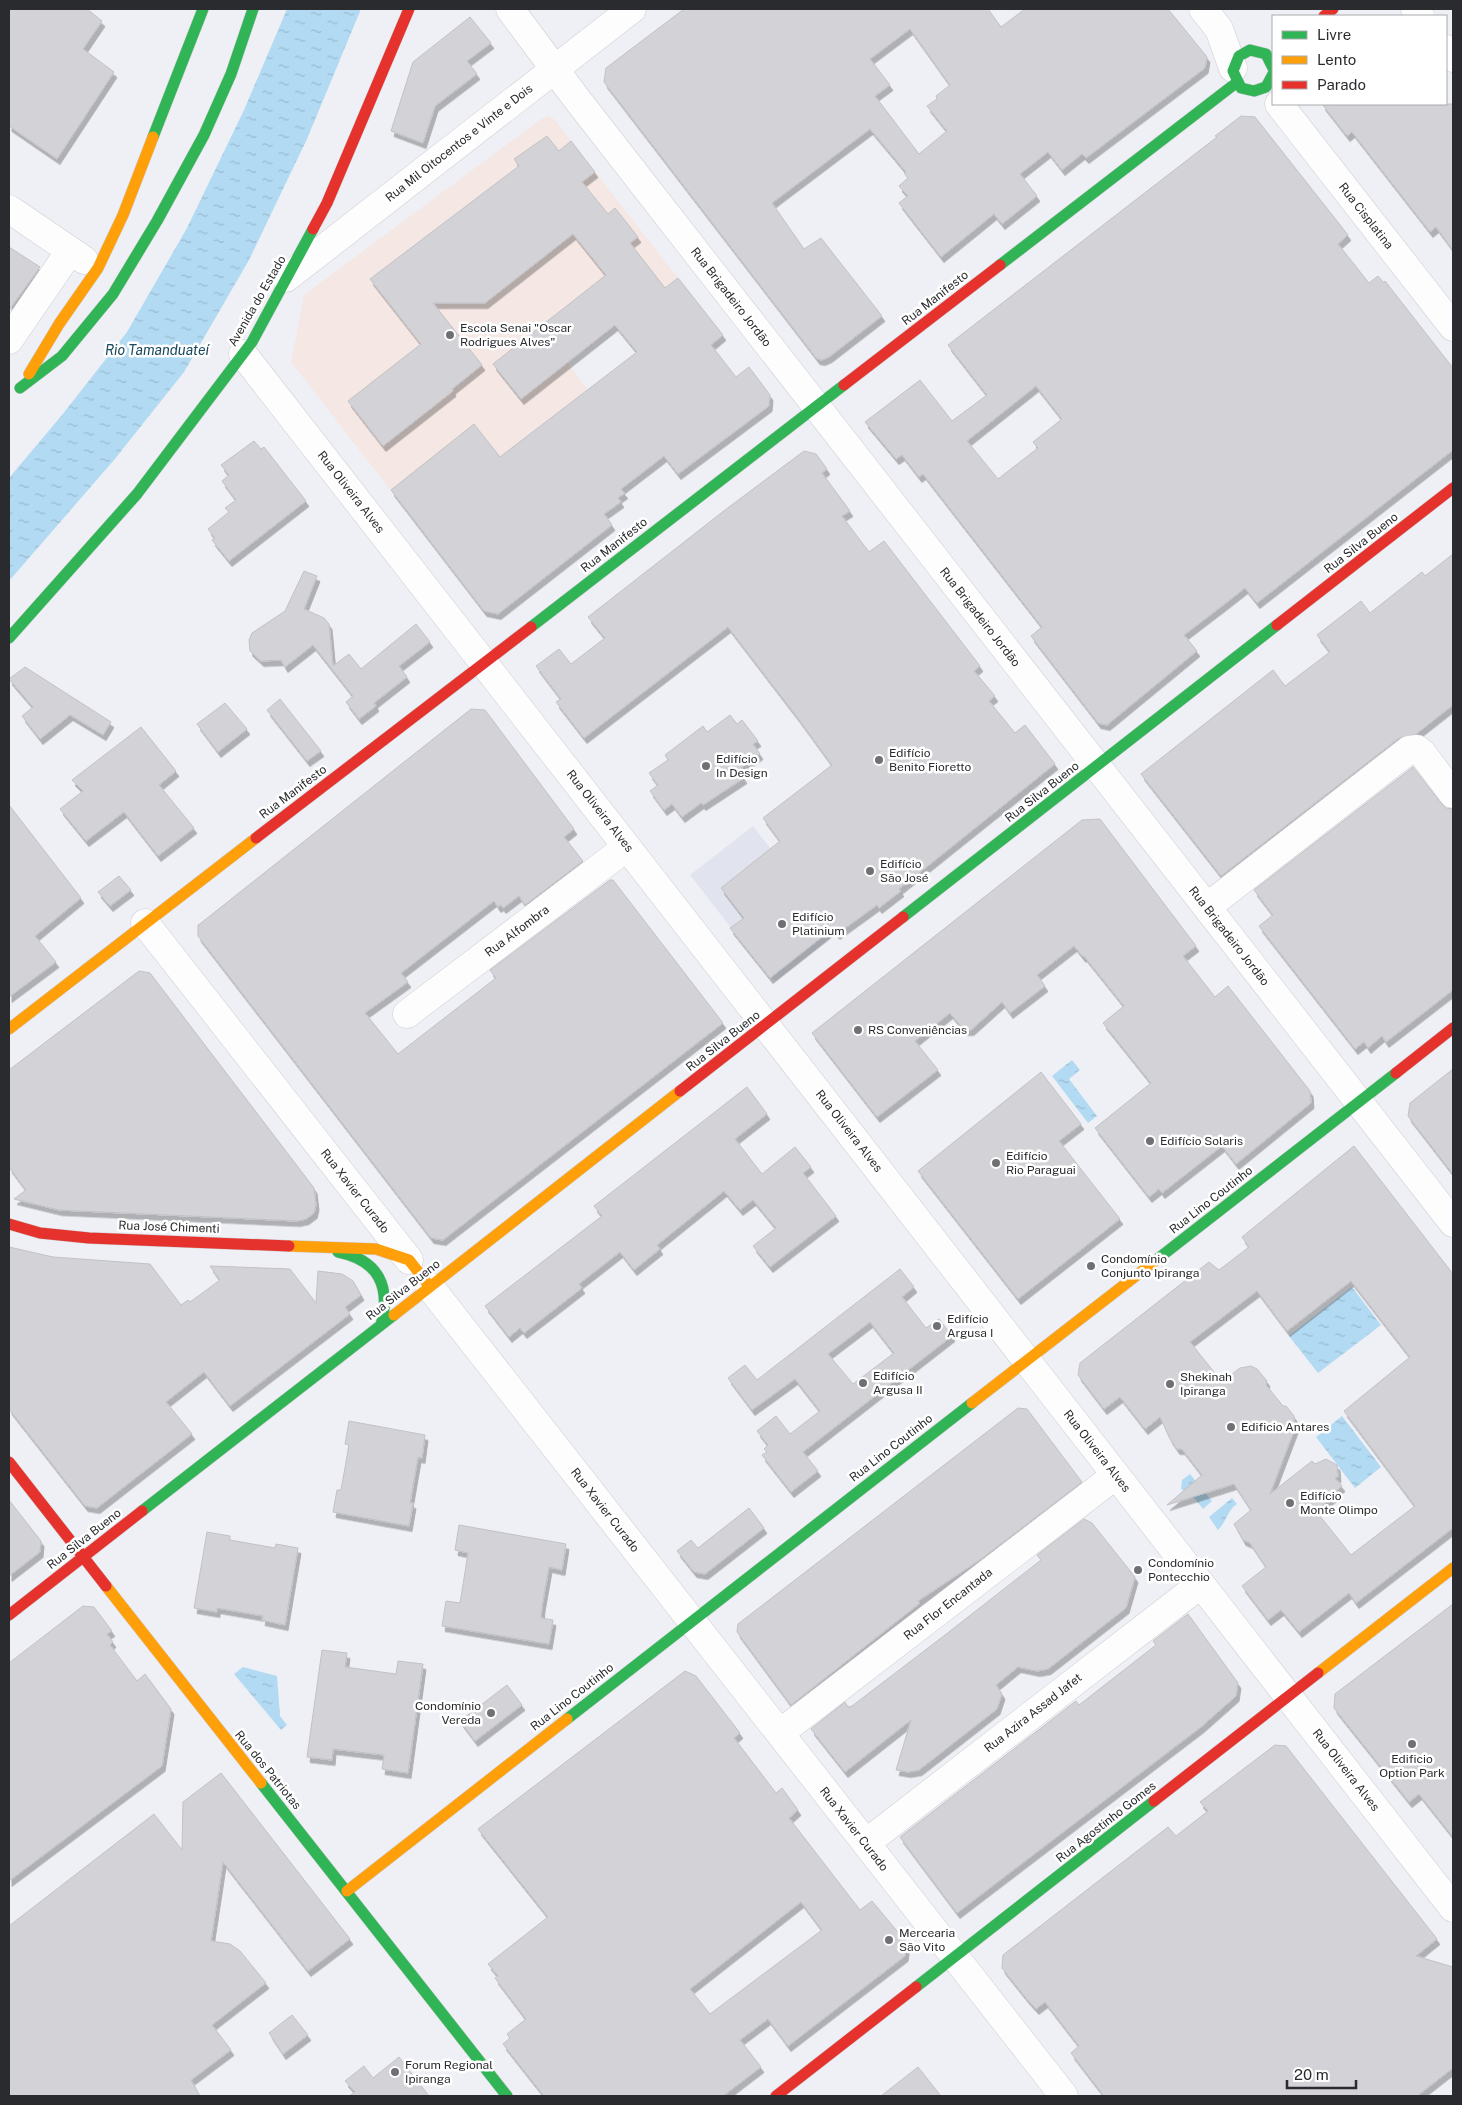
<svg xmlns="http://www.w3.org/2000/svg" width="1462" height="2105" viewBox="0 0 1462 2105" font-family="'Public Sans',sans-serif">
	<defs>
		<pattern id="water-ripples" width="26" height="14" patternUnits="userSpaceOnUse" patternTransform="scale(1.25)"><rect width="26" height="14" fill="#b2daf2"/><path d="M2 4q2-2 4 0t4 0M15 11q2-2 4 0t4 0" fill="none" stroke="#99bbd0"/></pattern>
		<filter id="shadow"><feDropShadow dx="3" dy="5.5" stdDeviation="0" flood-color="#0004"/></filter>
	</defs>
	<rect width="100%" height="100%" fill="#eff0f5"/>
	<!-- built -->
	<path fill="#e1e4ef" d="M 753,826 L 837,934 L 776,981 L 770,978 L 690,875 Z"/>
	<!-- education -->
	<path fill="#f4e7e4" d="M 548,116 L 554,119 L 678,278 L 568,363 L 588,390 L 416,523 L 291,362 L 304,295 L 541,119 Z"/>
	<!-- water -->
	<path fill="url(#water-ripples)" d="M 287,9 L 361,9 L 307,139 L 249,260 L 184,372 L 114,460 L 9,581 L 9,478 L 62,415 L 127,332 L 187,228 L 244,110 Z
		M 1072,1060 L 1080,1070 L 1069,1079 L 1097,1116 L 1088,1123 L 1052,1076 Z
		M 1352,1287 L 1381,1325 L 1318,1373 L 1289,1336 Z
		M 1342,1416 L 1381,1467 L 1355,1488 L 1316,1437 Z
		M 1190,1474 L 1212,1501 L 1203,1509 L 1195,1499 L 1181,1489 L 1182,1480 Z
		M 1232,1498 L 1237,1504 C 1227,1511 1227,1521 1218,1530 L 1209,1517 Z
		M 243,1667 L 277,1676 L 280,1716 L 287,1725 L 281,1730 L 234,1674 Z"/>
	<!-- building -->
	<path fill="#d3d2d6" stroke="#c2c1c5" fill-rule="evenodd" filter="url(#shadow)" d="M 9,9 L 87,9 L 102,21 L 83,49 L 114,72 L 57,159 L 9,126 Z
		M 684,9 L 988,9 L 1001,27 L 1025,9 L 1168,9 L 1207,57 L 1205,68 L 1086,158 L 1082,154 L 1062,170 L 1048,152 L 1020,174 L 1037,196 L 1002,224 L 994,214 L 941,257 L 899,203 L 908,196 L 899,186 L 908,178 L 904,173 L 906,172 L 870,129 L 772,203 L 804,249 L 821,238 L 882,316 L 829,357 L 822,360 L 817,359 L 604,82 L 606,68 ZM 910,29 L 950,85 L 936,96 L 937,99 L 927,106 L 947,131 L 919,154 L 875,96 L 890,85 L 870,59 Z
		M 470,17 L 491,43 L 467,61 L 477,74 L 435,106 L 423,143 L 391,131 L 413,62 Z
		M 1322,104 L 1453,104 L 1453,250 L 1436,227 L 1430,232 L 1352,132 L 1347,136 Z
		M 1241,116 L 1255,117 L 1348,235 L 1338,244 L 1369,283 L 1378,276 L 1384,283 L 1385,281 L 1453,368 L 1453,450 L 1257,603 L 1245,588 L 1222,606 L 1184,635 L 1197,651 L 1107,725 L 1098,723 L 1031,636 L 1042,627 L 923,474 L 919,477 L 902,455 L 896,459 L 865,422 L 920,380 L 952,421 L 987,395 L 948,345 L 1217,137 L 1215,136 ZM 1036,386 L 1062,419 L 1033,442 L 1038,448 L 998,479 L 967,441 Z
		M 547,136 L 559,151 L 571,141 L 595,172 L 582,182 L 608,214 L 615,208 L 638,237 L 630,243 L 665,288 L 678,278 L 723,335 L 711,345 L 736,377 L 749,367 L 770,395 L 769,406 L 678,474 L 664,456 L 621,489 L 625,493 L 618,498 L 621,502 L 604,514 L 612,525 L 498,614 L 484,611 L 391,490 L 474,424 L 500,457 L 637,352 L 615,325 L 521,399 L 493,364 L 606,275 L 573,234 L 485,303 L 433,303 L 482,365 L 452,389 L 453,391 L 383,446 L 348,401 L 421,344 L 370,279 L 519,166 L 514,159 Z
		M 9,247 L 40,267 L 9,310 Z
		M 254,441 L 261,449 L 264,447 L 306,501 L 229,561 L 212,540 L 215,538 L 208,529 L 229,512 L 225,508 L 236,500 L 222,481 L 229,475 L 221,465 Z
		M 804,451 L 816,454 L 827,469 L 822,473 L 850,511 L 842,516 L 869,552 L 884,541 L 980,666 L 974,671 L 995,696 L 989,701 L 1015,733 L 1025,725 L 1055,764 L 899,889 L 901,891 L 879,908 L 877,905 L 837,934 L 832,929 L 770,978 L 730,928 L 744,918 L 721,888 L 780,841 L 763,818 L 832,765 L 797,717 L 728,627 L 584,738 L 556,702 L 561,699 L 536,666 L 559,649 L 571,664 L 605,638 L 588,617 L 725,510 Z
		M 1453,554 L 1453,705 L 1416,734 L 1399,738 L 1221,876 L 1141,774 L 1273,670 L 1285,686 L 1330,652 L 1317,635 L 1361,601 L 1370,613 L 1422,572 L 1425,576 Z
		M 304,571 L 317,576 L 304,609 L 324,618 L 329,624 L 333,666 L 349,654 L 361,669 L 416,624 L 430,642 L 399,666 L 407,677 L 374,703 L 376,706 L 359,719 L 346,702 L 353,696 L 313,645 L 285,667 L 281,660 L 261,661 L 250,651 L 249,640 L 252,633 L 285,611 Z
		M 25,667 L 111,722 L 103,735 L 70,715 L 40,739 L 22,716 L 33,707 L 9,679 Z
		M 280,699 L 321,751 L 307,761 L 267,710 Z
		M 225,703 L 247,729 L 218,752 L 197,724 Z
		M 471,709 L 485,710 L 574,829 L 564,837 L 583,861 L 525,905 L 519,896 L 503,908 L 501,905 L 498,907 L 494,901 L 401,973 L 408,982 L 365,1013 L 398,1054 L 496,978 L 490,970 L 610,880 L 613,880 L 723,1023 L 443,1240 L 431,1238 L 198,936 L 198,925 L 201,923 Z
		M 730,715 L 737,724 L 742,720 L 758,741 L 753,744 L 760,754 L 738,770 L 744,778 L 703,805 L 701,803 L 682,817 L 672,804 L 664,810 L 650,791 L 658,785 L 649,773 L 668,760 L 665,755 L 703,726 L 707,732 Z
		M 141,727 L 176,771 L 159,785 L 194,828 L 158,856 L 124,812 L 86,841 L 60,809 L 83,791 L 72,780 Z
		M 1413,767 L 1441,803 L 1446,808 L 1453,809 L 1453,990 L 1386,1042 L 1382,1036 L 1368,1048 L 1364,1042 L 1355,1049 L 1259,926 L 1273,915 L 1254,890 Z
		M 9,805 L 81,898 L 35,936 L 56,962 L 9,997 Z
		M 1100,819 L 1196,946 L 1183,956 L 1215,997 L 1228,986 L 1310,1091 L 1311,1103 L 1236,1164 L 1222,1146 L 1162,1193 L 1159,1189 L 1149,1197 L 1095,1128 L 1151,1083 L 1103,1023 L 1124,1006 L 1084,956 L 1083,957 L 1074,946 L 1037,975 L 1045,986 L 1010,1013 L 1002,1002 L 971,1030 L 964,1030 L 950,1013 L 915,1041 L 938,1070 L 877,1117 L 812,1033 L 1082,820 Z
		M 119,876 L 131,890 L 110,906 L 98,892 Z
		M 139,971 L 150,973 L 314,1188 L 316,1205 L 314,1213 L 306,1219 L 297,1221 L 59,1210 L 14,1199 L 26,1190 L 9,1167 L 9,1070 Z
		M 1453,1069 L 1453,1174 L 1408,1116 L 1410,1103 Z
		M 1041,1072 L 1081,1124 L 1059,1141 L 1120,1219 L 1018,1299 L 918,1171 Z
		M 747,1087 L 767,1114 L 735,1139 L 762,1174 L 795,1147 L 811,1167 L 803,1173 L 836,1216 L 770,1267 L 753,1246 L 776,1228 L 753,1200 L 740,1210 L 724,1191 L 657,1245 L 660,1249 L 634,1270 L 620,1252 L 579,1284 L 582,1288 L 524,1333 L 520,1328 L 509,1337 L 485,1306 L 602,1216 L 594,1206 Z
		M 1354,1146 L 1453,1274 L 1453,1528 L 1356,1603 L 1349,1593 L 1299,1632 L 1281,1610 L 1268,1620 L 1242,1586 L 1266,1567 L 1250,1543 L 1243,1540 L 1234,1524 L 1251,1510 L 1234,1484 L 1167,1505 L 1202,1475 L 1182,1449 L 1177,1449 L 1170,1439 L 1160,1417 L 1145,1429 L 1120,1397 L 1104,1409 L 1078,1375 L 1080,1363 L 1209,1262 L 1219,1270 L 1249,1247 L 1242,1237 ZM 1351,1281 L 1410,1357 L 1344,1411 L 1415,1506 L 1351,1555 L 1316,1511 L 1336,1494 L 1335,1492 L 1342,1486 L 1335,1478 L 1338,1477 L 1337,1465 L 1326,1459 L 1315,1464 L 1312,1461 L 1270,1494 L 1295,1428 L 1294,1416 L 1286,1406 L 1283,1406 L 1266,1385 L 1267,1381 L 1257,1369 L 1251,1366 L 1240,1368 L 1222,1382 L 1190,1342 L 1257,1291 L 1287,1331 Z
		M 9,1247 L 53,1257 L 150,1264 L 181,1305 L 188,1300 L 190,1302 L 220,1280 L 210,1266 L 290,1269 L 316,1303 L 318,1271 L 342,1274 L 353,1281 L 361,1295 L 345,1307 L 350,1314 L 230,1406 L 204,1372 L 166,1402 L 192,1434 L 97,1508 L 85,1506 L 9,1409 Z
		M 900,1269 L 914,1287 L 902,1297 L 926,1328 L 939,1319 L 952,1336 L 803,1452 L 818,1471 L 791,1492 L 762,1455 L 767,1452 L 764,1449 L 768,1445 L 757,1431 L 776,1416 L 790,1434 L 820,1411 L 795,1379 L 752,1410 L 728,1378 L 745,1365 L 757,1380 ZM 870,1322 L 894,1353 L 853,1384 L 828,1354 Z
		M 1018,1408 L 1027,1409 L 1082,1482 L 981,1559 L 918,1601 L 920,1603 L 791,1705 L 737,1632 L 738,1624 Z
		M 349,1421 L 425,1435 L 422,1458 L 418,1457 L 410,1503 L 413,1503 L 409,1526 L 333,1512 L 337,1490 L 341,1490 L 349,1445 L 345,1444 Z
		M 9,1500 L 41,1541 L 40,1552 L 9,1576 Z
		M 749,1508 L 764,1528 L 705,1574 L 694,1572 L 677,1551 L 691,1540 L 698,1548 Z
		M 1084,1519 L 1092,1523 L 1135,1577 L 1126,1608 L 1048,1669 L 1037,1671 L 1018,1667 L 996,1685 L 1002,1694 L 997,1709 L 919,1770 L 908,1772 L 896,1770 L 911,1720 L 845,1772 L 811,1729 L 845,1702 L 848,1707 L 852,1706 L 945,1635 L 1041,1560 L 1037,1555 Z
		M 459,1525 L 566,1544 L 562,1570 L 549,1567 L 542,1606 L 541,1618 L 553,1620 L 549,1644 L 442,1626 L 446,1601 L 460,1603 L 466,1566 L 468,1553 L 455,1550 Z
		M 207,1532 L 230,1536 L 230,1540 L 275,1548 L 276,1544 L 298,1548 L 285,1625 L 262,1620 L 263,1616 L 217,1608 L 217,1612 L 194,1608 Z
		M 1453,1604 L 1453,1837 L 1419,1794 L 1409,1802 L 1334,1708 L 1335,1694 Z
		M 83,1606 L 94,1607 L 112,1631 L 107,1634 L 113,1642 L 110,1645 L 137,1681 L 145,1674 L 171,1709 L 162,1766 L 9,1881 L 9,1663 Z
		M 1188,1614 L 1238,1683 L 1236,1696 L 1201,1727 L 957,1913 L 900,1837 L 1076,1701 L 1079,1705 L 1156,1645 L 1153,1641 Z
		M 322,1650 L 347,1653 L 345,1667 L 396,1674 L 398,1661 L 423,1664 L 408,1773 L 382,1769 L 384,1755 L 333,1749 L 332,1760 L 307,1757 Z
		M 685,1671 L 696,1676 L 740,1733 L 734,1738 L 776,1793 L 782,1788 L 798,1810 L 789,1818 L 860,1910 L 872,1901 L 907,1943 L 905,1956 L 788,2046 L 768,2019 L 740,2040 L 761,2067 L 723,2096 L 544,2096 L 503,2044 L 510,2038 L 507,2034 L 526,2019 L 495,1978 L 498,1976 L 488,1964 L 548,1917 L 478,1829 ZM 801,1902 L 822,1930 L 710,2014 L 690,1989 Z
		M 507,1685 L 522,1705 L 475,1741 L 460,1721 Z
		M 1275,1745 L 1286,1746 L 1437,1939 L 1416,1956 L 1453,1967 L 1453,2068 L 1417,2096 L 1104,2096 L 1071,2053 L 1079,2046 L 1045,2002 L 1036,2009 L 1026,1998 L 1002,1968 L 1003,1955 L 1168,1827 L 1176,1836 L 1208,1811 L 1200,1802 Z
		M 221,1773 L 350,1939 L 308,1971 L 223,1862 L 211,1941 L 230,1944 L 240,1951 L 266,1983 L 212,2025 L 231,2050 L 191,2080 L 200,2096 L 9,2096 L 9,1926 L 154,1814 L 182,1850 L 183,1802 Z
		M 292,2015 L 308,2035 L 283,2054 L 269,2033 Z
		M 399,2057 L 429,2096 L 349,2096 L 355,2092 L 345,2081 L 364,2066 L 373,2078 Z
		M 918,2067 L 941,2096 L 881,2096 Z"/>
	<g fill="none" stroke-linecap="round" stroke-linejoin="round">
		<!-- street casing -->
		<g stroke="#cdced1" stroke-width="29">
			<path id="street" d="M 510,9 L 576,98 L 1453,1223
				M 1203,9 L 1219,29 L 1233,68
				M 1415,9 L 1420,16
				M 1446,49 L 1453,58
				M 1279,104 L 1453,327
				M 9,209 L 84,260
				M 286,278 L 632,9
				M 9,340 L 70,251
				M 243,354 L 1453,1908
				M 1207,907 L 1409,750 L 1417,749 L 1422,753 L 1453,794
				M 145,923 L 409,1260
				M 407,1014 L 627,847
				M 430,1287 L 1064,2096
				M 780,1733 L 1116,1475
				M 866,1843 L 1201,1584"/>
		</g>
		<!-- fast casing -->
		<g stroke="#cdced1" stroke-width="12">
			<path id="fast" d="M 1273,68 L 1266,54 L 1250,50 L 1239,56 L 1233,71 L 1241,88 L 1254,91 L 1266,87 L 1273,74
				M 153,137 L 203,9
				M 1000,265 L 1236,83
				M 20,388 L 62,356 L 113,294 L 157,221 L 204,135 L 231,74 L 253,9
				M 531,627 L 844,385
				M 9,638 L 137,494 L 252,342 L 313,229
				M 903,917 L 1277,625
				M 338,1252 C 379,1260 391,1287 381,1325
				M 1155,1261 L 1396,1073
				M 142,1511 L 394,1315
				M 567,1719 L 972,1403
				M 261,1783 L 507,2096
				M 916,1987 L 1154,1801"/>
		</g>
		<!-- slow casing -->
		<g stroke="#cdced1" stroke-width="12">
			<path id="slow" d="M 29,374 L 59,324 L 98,268 L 123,215 L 153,137
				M 9,1029 L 256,838
				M 289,1246 L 376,1249 L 409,1260 L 430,1287
				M 394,1315 L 680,1091
				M 972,1403 L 1155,1261
				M 106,1586 L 261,1783
				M 1318,1673 L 1453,1568
				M 347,1891 L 567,1719"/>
		</g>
		<!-- jam casing -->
		<g stroke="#cdced1" stroke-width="12">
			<path id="jam" d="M 1324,16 L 1333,9
				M 313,229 L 327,203 L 409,9
				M 844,385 L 1000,265
				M 1277,625 L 1453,488
				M 256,838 L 531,627
				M 1396,1073 L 1453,1028
				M 680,1091 L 903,917
				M 9,1224 L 40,1233 L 89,1238 L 289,1246
				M 9,1462 L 106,1586
				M 9,1615 L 142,1511
				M 1154,1801 L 1318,1673
				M 776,2096 L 916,1987"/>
		</g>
		<!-- street -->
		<use href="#street" stroke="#fdfdfe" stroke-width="28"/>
		<!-- fast -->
		<use href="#fast" stroke="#30b455" stroke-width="11"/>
		<!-- slow -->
		<use href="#slow" stroke="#ff9f0a" stroke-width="11"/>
		<!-- jam -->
		<use href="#jam" stroke="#e5322d" stroke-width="11"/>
	</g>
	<!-- markers -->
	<g fill="#6f7074" stroke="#fff" stroke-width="2">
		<circle cx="450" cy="335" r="5"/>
		<circle cx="879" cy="760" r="5"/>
		<circle cx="706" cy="766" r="5"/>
		<circle cx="870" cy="871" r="5"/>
		<circle cx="782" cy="924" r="5"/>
		<circle cx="858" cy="1030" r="5"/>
		<circle cx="1150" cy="1141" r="5"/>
		<circle cx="996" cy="1163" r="5"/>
		<circle cx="1091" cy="1266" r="5"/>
		<circle cx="937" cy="1326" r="5"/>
		<circle cx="863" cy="1383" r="5"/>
		<circle cx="1170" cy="1384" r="5"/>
		<circle cx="1231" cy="1427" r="5"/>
		<circle cx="1290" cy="1503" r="5"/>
		<circle cx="1138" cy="1570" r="5"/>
		<circle cx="491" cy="1713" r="5"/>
		<circle cx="1412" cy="1744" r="5"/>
		<circle cx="889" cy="1940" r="5"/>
		<circle cx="395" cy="2072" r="5"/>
	</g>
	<g text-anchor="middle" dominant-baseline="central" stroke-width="5" stroke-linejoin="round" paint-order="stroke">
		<!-- street labels -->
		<g font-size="12" fill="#2a2b2e" stroke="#fff">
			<text transform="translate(459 143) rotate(-38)">Rua Mil Oitocentos e Vinte e Dois</text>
			<text transform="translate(1366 216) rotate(52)">Rua Cisplatina</text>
			<text transform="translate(731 297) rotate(52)">Rua Brigadeiro Jordão</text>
			<text transform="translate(935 298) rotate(-38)">Rua Manifesto</text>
			<text transform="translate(257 301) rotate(-60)">Avenida do Estado</text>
			<text transform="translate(351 492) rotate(52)">Rua Oliveira Alves</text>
			<text transform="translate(1361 543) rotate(-38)">Rua Silva Bueno</text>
			<text transform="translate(614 545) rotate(-38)">Rua Manifesto</text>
			<text transform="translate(980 617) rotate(52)">Rua Brigadeiro Jordão</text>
			<text transform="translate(293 792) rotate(-37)">Rua Manifesto</text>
			<text transform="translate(1042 792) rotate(-38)">Rua Silva Bueno</text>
			<text transform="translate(600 811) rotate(52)">Rua Oliveira Alves</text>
			<text transform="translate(517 931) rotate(-37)">Rua Alfombra</text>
			<text transform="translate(1229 936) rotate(52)">Rua Brigadeiro Jordão</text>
			<text transform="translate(723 1041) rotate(-38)">Rua Silva Bueno</text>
			<text transform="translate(849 1131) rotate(52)">Rua Oliveira Alves</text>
			<text transform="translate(355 1191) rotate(52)">Rua Xavier Curado</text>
			<text transform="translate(1211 1200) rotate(-38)">Rua Lino Coutinho</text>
			<text transform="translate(169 1227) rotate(2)">Rua José Chimenti</text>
			<text transform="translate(403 1290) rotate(-38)">Rua Silva Bueno</text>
			<text transform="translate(891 1448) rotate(-38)">Rua Lino Coutinho</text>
			<text transform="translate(1097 1451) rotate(52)">Rua Oliveira Alves</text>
			<text transform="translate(605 1510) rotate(52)">Rua Xavier Curado</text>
			<text transform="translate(84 1539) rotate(-38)">Rua Silva Bueno</text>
			<text transform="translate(948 1604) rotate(-38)">Rua Flor Encantada</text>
			<text transform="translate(572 1697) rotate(-38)">Rua Lino Coutinho</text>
			<text transform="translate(1033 1713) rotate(-38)">Rua Azira Assad Jafet</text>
			<text transform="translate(268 1770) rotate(51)">Rua dos Patriotas</text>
			<text transform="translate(1346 1770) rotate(52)">Rua Oliveira Alves</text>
			<text transform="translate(1106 1822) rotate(-38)">Rua Agostinho Gomes</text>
			<text transform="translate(854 1829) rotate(52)">Rua Xavier Curado</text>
		</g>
		<!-- poi labels -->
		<g font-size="12" fill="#2a2b2e" stroke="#fff" text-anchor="start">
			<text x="460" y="328">Escola Senai "Oscar<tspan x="460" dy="14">Rodrigues Alves"</tspan></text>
			<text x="889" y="753">Edifício<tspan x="889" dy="14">Benito Fioretto</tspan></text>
			<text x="716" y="759">Edifício<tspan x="716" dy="14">In Design</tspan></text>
			<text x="880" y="864">Edifício<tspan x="880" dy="14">São José</tspan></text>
			<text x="792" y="917">Edifício<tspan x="792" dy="14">Platinium</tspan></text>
			<text x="868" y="1030">RS Conveniências</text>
			<text x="1160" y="1141">Edifício Solaris</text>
			<text x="1006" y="1156">Edifício<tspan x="1006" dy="14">Rio Paraguai</tspan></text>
			<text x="1101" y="1259">Condomínio<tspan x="1101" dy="14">Conjunto Ipiranga</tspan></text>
			<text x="947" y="1319">Edifício<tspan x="947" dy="14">Argusa I</tspan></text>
			<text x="873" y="1376">Edifício<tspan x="873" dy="14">Argusa II</tspan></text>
			<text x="1180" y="1377">Shekinah<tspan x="1180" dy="14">Ipiranga</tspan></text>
			<text x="1241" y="1427">Edificio Antares</text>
			<text x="1300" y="1496">Edifício<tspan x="1300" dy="14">Monte Olimpo</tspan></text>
			<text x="1148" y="1563">Condomínio<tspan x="1148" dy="14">Pontecchio</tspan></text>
			<text x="481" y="1706" text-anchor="end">Condomínio<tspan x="481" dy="14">Vereda</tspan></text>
			<text x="1412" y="1759" text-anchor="middle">Edificio<tspan x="1412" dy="14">Option Park</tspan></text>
			<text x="899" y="1933">Mercearia<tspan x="899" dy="14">São Vito</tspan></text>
			<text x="405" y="2065">Forum Regional<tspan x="405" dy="14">Ipiranga</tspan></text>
		</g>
		<!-- water labels -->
		<g font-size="14" font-style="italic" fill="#1a485e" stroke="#fff">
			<text x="157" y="350">Rio Tamanduateí</text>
		</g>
	</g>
	<!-- border -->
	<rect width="1462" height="2105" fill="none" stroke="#2a2b2e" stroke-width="20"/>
	<!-- legend -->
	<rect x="1272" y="15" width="175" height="90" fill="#ffffff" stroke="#aaaaab"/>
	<rect x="1282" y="31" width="25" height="8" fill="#30b455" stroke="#aaaaab"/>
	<text x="1317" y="40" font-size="15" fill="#2a2b2e">Livre</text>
	<rect x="1282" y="56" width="25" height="8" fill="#ff9f0a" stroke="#aaaaab"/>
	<text x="1317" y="65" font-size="15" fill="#2a2b2e">Lento</text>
	<rect x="1282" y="81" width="25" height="8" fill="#e5322d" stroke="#aaaaab"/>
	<text x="1317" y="90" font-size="15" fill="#2a2b2e">Parado</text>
	<!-- scale -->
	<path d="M1287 2080v8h69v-8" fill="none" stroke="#2a2b2e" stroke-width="2.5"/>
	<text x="1294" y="2080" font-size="15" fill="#2a2b2e" stroke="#ffffff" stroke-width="4" paint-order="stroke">20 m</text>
</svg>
